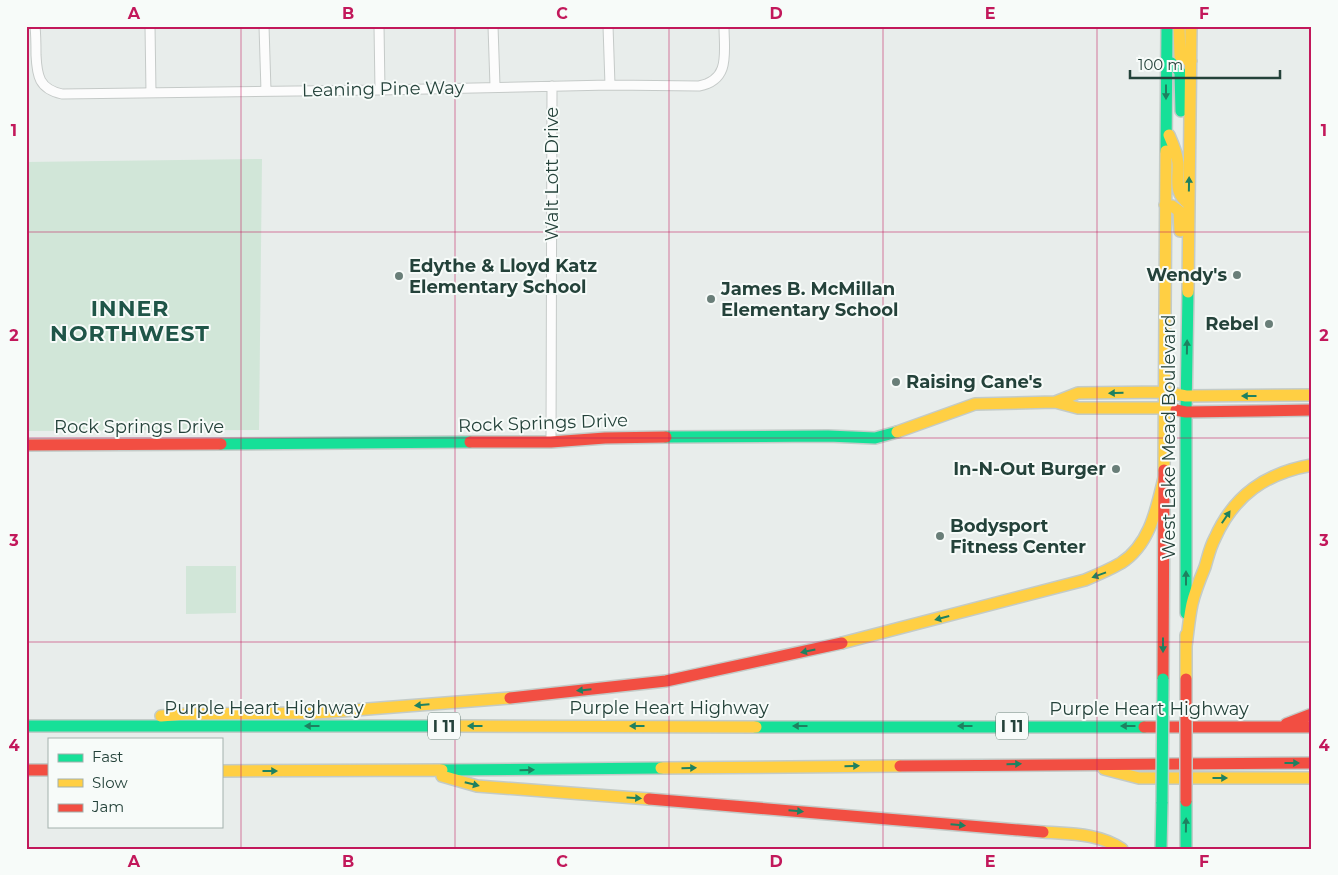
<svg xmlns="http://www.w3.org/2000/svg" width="1338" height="875" viewBox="0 0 1338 875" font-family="Montserrat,sans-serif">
	<rect width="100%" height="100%" fill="#e8edeb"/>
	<!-- green -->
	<path fill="#d1e6d8" d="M 262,159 L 259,430 L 26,431 L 26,162 Z
		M 186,566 L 236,566 L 236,613 L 186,614 Z"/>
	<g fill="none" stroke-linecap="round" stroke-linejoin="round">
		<!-- street casing -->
		<g stroke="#c5cac8" stroke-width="11">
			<path id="street" d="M 35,26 C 36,36 36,45 36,55 C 37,76 39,89 62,94 L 380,90 L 610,85 L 699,86 C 731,80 724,52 724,26
				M 150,26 L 151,93
				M 264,26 L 266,91
				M 379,26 L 380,90
				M 493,26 L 495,86
				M 608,26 L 610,85
				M 551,442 L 552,86"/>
		</g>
		<!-- fast casing -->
		<g stroke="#c3cbc8" stroke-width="14">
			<path id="fast" d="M 1166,60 L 1173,64 L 1180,72 L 1181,111
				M 1166,151 L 1167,26
				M 666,437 L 828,436 L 875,438 L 897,432
				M 221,444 L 470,442
				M 1186,613 L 1186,412 L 1188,292
				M 26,726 L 455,726
				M 756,727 L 1144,727
				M 442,770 L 661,768
				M 1186,801 L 1186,849
				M 1161,849 L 1162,802"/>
		</g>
		<!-- slow casing -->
		<g stroke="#c3cbc8" stroke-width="14">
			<path id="slow" d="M 1179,26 L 1180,56 L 1182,58 L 1191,61
				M 1169,135 C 1173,144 1177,153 1178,163 C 1179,179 1173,193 1189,204
				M 1165,205 L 1172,206 L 1179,211 L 1180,231
				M 1188,292 L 1191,26
				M 1055,402 L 1078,393 L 1165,392 L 1186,396 L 1312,395
				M 897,432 L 975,404 L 1055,402 L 1078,408 L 1164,408 L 1176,410
				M 1164,470 L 1166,151
				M 1186,635 L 1186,679
				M 842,643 L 1085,580 C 1097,575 1109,570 1121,563 C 1151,544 1157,506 1165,474
				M 1186,646 C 1188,632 1189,618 1192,604 C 1195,591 1200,579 1205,567 C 1208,557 1210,547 1215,538 C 1234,495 1266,473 1312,465
				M 161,716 L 186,714 L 316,713 L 510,698
				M 455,726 L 756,727
				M 661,768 L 900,766
				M 1104,769 L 1139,778 L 1312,778
				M 221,771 L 442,770
				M 442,776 L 477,786 L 649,799
				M 1043,832 C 1070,834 1099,833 1122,849"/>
		</g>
		<!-- jam casing -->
		<g stroke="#c3cbc8" stroke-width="14">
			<path id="jam" d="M 1176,410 L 1186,412 L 1312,410
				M 470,442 L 551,442 L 605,438 L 666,437
				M 26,445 L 221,444
				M 1163,679 L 1164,470
				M 510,698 L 666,681 L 842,643
				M 1286,724 L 1312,714
				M 1144,727 L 1312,727
				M 900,766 L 1312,763
				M 26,770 L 49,770
				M 649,799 L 1043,832"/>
		</g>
		<!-- street -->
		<use href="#street" stroke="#fcfcfc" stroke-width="9"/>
		<!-- fast -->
		<use href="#fast" stroke="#16e098" stroke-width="11"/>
		<!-- slow -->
		<use href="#slow" stroke="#ffcf43" stroke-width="11"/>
		<!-- jam -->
		<use href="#jam" stroke="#f24e42" stroke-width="11"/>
		<!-- fast-bridge casing -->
		<g stroke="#c3ccc9" stroke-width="14" stroke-linecap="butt">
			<path id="fast-bridge" d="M 1162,802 L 1163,679"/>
		</g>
		<!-- jam-bridge casing -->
		<g stroke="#c3ccc9" stroke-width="14" stroke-linecap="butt">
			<path id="jam-bridge" d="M 1186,679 L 1186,801"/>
		</g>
		<!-- fast-bridge -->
		<use href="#fast-bridge" stroke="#16e098" stroke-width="11"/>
		<!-- jam-bridge -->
		<use href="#jam-bridge" stroke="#f24e42" stroke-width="11"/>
	</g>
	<!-- one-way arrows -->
	<defs><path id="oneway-solid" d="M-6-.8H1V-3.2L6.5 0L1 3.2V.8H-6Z" transform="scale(1.25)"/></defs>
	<g fill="#1e8160">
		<use href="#oneway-solid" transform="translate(1166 92) rotate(90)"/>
		<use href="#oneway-solid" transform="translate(1189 184) rotate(-89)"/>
		<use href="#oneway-solid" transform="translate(1187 347) rotate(-89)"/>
		<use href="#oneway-solid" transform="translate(1116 393) rotate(179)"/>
		<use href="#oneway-solid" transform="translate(1249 396) rotate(180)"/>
		<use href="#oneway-solid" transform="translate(1226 517) rotate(-56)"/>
		<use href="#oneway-solid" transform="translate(1099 575) rotate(160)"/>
		<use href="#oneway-solid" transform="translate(1186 578) rotate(-90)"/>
		<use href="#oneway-solid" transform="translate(942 618) rotate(165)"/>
		<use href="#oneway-solid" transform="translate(1163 645) rotate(90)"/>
		<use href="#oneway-solid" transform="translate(808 651) rotate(168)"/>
		<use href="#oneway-solid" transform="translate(584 690) rotate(174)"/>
		<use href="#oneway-solid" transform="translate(422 705) rotate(175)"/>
		<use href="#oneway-solid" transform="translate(312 726) rotate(180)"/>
		<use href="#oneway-solid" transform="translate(475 726) rotate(180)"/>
		<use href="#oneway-solid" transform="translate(637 726) rotate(180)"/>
		<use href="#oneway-solid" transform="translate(800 726) rotate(180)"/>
		<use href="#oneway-solid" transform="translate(965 726) rotate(-180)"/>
		<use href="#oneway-solid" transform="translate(1128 726) rotate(-180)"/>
		<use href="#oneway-solid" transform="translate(1292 763)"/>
		<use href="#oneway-solid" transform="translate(1014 764) rotate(-1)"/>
		<use href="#oneway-solid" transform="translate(852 766) rotate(-1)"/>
		<use href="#oneway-solid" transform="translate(689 768) rotate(-1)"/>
		<use href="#oneway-solid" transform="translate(527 770) rotate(-1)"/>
		<use href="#oneway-solid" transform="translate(270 771)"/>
		<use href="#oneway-solid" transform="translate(1220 778)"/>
		<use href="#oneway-solid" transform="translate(472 784) rotate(14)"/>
		<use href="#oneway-solid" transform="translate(634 798) rotate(4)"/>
		<use href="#oneway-solid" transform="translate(796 811) rotate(5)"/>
		<use href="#oneway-solid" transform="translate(958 825) rotate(5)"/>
		<use href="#oneway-solid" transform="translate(1186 825) rotate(-89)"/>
	</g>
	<!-- grid -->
	<path fill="none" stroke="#c2185b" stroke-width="1" stroke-opacity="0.55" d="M 241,26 L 241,849M 455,26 L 455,849M 669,26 L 669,849M 883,26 L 883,849M 1097,26 L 1097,849M 26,232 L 1312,232M 26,438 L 1312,438M 26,642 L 1312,642"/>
	<!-- markers -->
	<g fill="#697e78" stroke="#f7fbf9" stroke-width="2">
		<circle cx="1237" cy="275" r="5"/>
		<circle cx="399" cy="276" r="5"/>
		<circle cx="711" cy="299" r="5"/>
		<circle cx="1269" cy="324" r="5"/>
		<circle cx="896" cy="382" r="5"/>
		<circle cx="1116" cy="469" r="5"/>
		<circle cx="940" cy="536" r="5"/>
	</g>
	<g text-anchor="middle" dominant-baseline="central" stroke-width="4" stroke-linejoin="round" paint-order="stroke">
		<!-- shield labels -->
		<g fill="#f7fbf9" stroke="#637a73" stroke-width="1">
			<rect x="428" y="712.5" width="32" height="27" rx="4"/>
			<rect x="996" y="712.5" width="32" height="27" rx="4"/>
		</g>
		<g font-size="16" font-weight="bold" fill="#24423a">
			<text x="444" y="726">I 11</text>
			<text x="1012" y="726">I 11</text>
		</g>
		<!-- street labels -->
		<g font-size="18" fill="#24423a" stroke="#f7fbf9">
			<text transform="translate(383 89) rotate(-1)">Leaning Pine Way</text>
			<text transform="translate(552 174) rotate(-90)">Walt Lott Drive</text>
			<text transform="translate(543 423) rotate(-2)">Rock Springs Drive</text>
			<text x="139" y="427">Rock Springs Drive</text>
			<text transform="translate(1169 437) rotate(-90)">West Lake Mead Boulevard</text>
			<text x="264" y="708">Purple Heart Highway</text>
			<text x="669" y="708">Purple Heart Highway</text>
			<text x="1149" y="709">Purple Heart Highway</text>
		</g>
		<!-- poi labels -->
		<g font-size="18" font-weight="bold" fill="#24423a" stroke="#f7fbf9" text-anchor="start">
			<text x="409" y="266">Edythe &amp; Lloyd Katz<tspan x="409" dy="21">Elementary School</tspan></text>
			<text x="1227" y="275" text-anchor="end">Wendy's</text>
			<text x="721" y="289">James B. McMillan<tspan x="721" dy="21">Elementary School</tspan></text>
			<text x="1259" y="324" text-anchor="end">Rebel</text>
			<text x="906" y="382">Raising Cane's</text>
			<text x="1106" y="469" text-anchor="end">In-N-Out Burger</text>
			<text x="950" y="526">Bodysport<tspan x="950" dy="21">Fitness Center</tspan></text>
		</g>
		<!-- district labels -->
		<g font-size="22" font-weight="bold" letter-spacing="1" fill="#1f5548" stroke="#f7fbf9">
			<text x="130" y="308">INNER<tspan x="130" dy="25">NORTHWEST</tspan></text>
		</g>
	</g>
	<!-- border -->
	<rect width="1338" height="875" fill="none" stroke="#f7fbf9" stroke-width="55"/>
	<!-- legend -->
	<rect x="48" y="738" width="175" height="90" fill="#f7fbf9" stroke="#a3b1ad"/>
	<rect x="58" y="754" width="25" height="8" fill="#16e098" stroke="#a3b1ad"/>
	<text x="92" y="762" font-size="15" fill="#24423a">Fast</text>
	<rect x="58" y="779" width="25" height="8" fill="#ffcf43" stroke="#a3b1ad"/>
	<text x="92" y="788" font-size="15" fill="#24423a">Slow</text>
	<rect x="58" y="804" width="25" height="8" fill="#f24e42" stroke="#a3b1ad"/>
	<text x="92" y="812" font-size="15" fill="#24423a">Jam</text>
	<!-- scale -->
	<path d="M1130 70v8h150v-8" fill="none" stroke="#24423a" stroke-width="2.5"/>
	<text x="1138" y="70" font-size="15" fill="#24423a" stroke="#f7fbf9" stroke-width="4" paint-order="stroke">100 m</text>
	<rect x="28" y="28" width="1282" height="820" fill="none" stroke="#c2185b" stroke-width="2"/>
	<g font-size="16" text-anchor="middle" font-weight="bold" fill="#c2185b">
		<text x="134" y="19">A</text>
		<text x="348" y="19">B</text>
		<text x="562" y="19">C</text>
		<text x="776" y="19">D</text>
		<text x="990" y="19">E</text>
		<text x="1204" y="19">F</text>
		<text x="14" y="136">1</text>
		<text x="1324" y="136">1</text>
		<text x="14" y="341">2</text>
		<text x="1324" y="341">2</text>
		<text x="14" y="546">3</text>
		<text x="1324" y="546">3</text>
		<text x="14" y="751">4</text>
		<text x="1324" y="751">4</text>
		<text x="134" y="867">A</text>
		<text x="348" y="867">B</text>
		<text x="562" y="867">C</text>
		<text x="776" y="867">D</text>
		<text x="990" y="867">E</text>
		<text x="1204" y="867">F</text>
	</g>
</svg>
